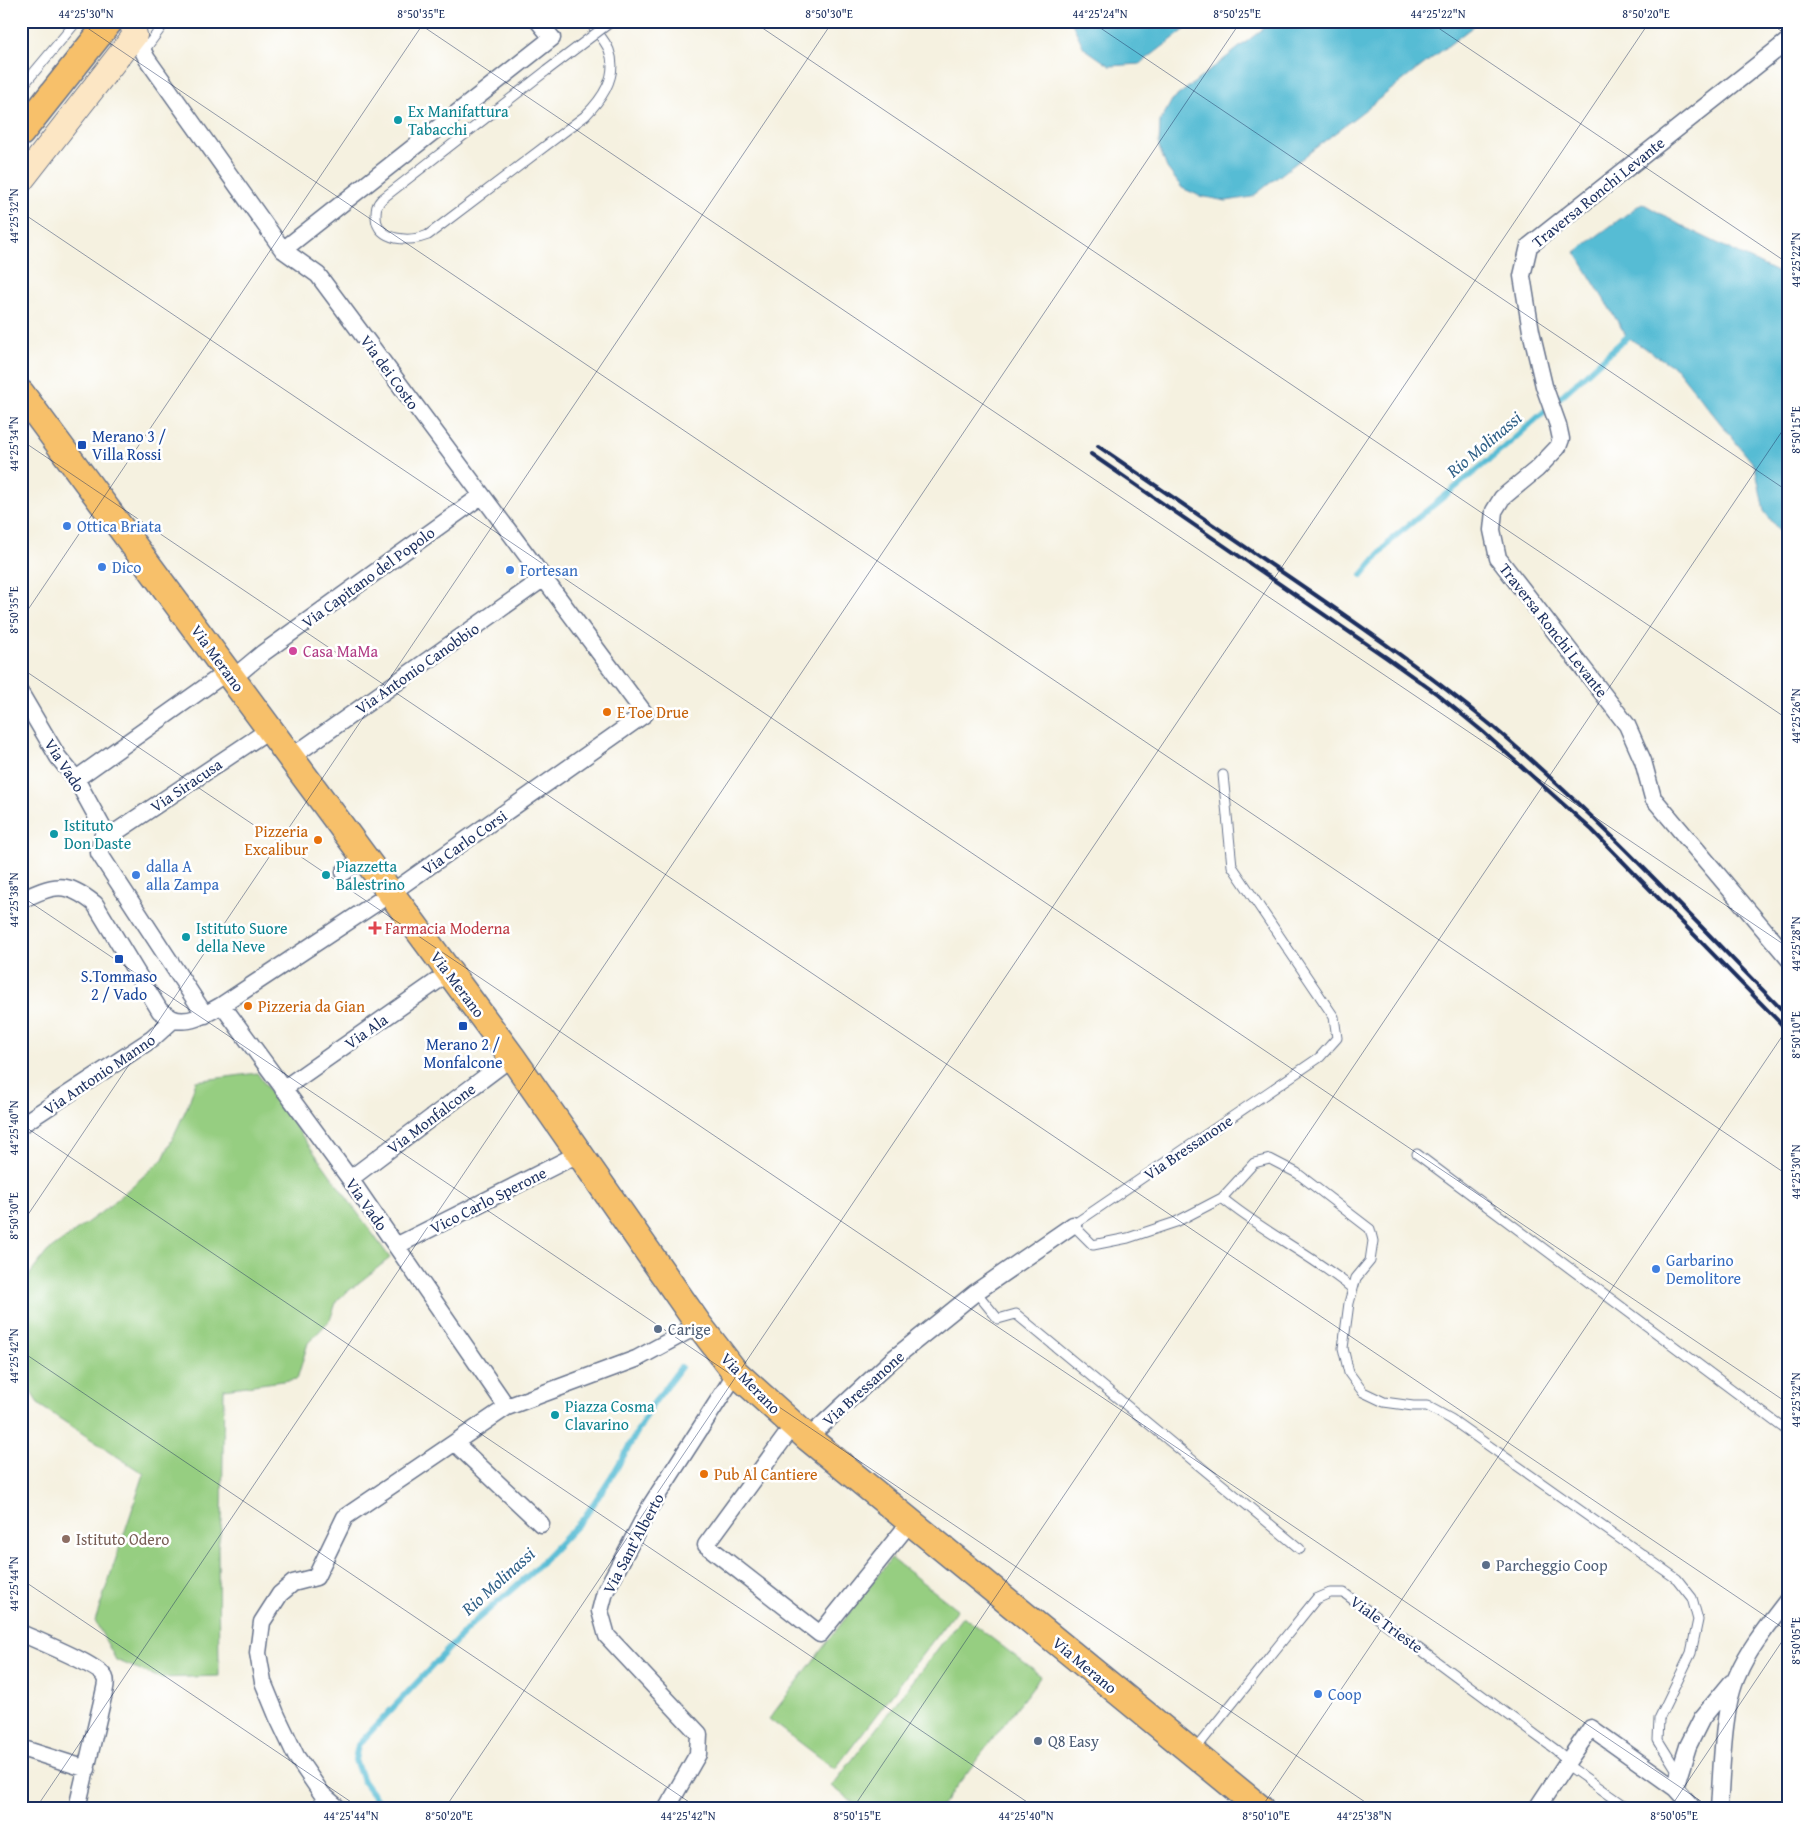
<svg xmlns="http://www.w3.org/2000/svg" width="1810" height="1829" viewBox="0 0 1810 1829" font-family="'Gentium Book Plus',serif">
	<rect width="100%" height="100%" fill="#fff"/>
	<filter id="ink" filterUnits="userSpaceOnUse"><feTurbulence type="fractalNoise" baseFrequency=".02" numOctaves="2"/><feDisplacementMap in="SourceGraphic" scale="10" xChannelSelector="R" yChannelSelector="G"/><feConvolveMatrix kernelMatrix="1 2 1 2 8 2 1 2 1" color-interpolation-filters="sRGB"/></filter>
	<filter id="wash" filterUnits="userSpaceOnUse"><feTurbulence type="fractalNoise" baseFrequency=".0096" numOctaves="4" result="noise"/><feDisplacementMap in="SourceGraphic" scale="20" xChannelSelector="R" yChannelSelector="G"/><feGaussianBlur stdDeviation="1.12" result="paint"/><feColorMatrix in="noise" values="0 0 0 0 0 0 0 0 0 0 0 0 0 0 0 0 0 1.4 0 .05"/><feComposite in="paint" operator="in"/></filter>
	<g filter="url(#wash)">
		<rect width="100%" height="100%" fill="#f5f1e0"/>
		<!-- green -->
		<path fill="#96ce81" stroke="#587e70" d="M 257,1073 L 390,1258 L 337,1300 L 330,1320 L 308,1343 L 297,1379 L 224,1389 L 222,1521 L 218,1547 L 219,1676 L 160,1678 L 116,1660 L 95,1621 L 144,1474 L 39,1405 L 21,1376 L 21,1290 L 27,1278 L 47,1252 L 107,1208 L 163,1159 L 188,1105 L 196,1081 Z
			M 891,1558 L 957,1609 L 835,1769 L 769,1719 Z
			M 963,1616 L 1041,1676 L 940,1808 L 860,1808 L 832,1786 Z"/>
		<!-- water -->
		<path fill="#56bcd4" stroke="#387699" d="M 1071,21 L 1196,21 L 1140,64 L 1110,66 L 1084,48 Z
			M 1273,21 L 1480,21 L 1252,197 L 1226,201 L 1200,196 L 1182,188 L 1167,168 L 1159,147 L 1160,122 L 1172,100 Z
			M 1642,203 L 1682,226 L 1789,278 L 1789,544 L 1764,511 L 1755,466 L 1676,368 L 1627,337 L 1575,252 Z"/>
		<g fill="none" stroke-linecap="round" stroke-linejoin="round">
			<!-- stream -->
			<path stroke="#56bcd4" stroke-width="6" d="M 1362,575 L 1393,538 L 1505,447 L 1627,337
				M 383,1808 L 363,1781 L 355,1760 L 358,1745 L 473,1623 L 531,1573 L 584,1518 L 615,1471 L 653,1404 L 681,1367"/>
		</g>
	</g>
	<g filter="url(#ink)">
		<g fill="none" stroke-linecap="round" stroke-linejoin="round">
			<!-- lane casing -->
			<g stroke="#67738c" stroke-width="11">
				<path id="lane" d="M 143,52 L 166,21
					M 546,71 L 382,199 C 376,205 376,209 376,217 C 377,242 411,242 428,235 L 585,116 C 602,99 619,76 609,50 C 605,40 595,30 589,21
					M 21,88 L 77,21
					M 1223,775 L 1232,866 L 1334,1017 L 1337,1038 L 1320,1057 L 1073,1225 L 1093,1245 L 1128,1238 L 1176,1222 L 1222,1198 L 1254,1163 L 1270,1159 L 1297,1173 L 1370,1229 L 1373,1241 L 1370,1261 L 1356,1278 L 1349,1303 L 1343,1348 L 1349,1373 L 1363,1392 L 1384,1402 L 1413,1406 L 1427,1406 L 1451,1419 L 1677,1579 L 1692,1598 L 1698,1620 L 1691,1653 L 1659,1719 L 1658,1740 L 1676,1769 L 1675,1776
					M 1417,1154 L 1789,1432
					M 1222,1198 C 1263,1232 1312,1255 1353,1289
					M 976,1292 L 998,1319 L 1016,1314 L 1300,1549
					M 1194,1751 L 1316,1599 L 1330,1593 L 1344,1593 L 1556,1750 L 1563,1756 L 1566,1764 L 1628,1808"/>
			</g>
			<!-- street casing -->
			<g stroke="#67738c" stroke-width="19">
				<path id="street" d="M 1789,40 L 1529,246 L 1522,276 L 1531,331 L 1544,386 L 1558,425 L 1561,439 L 1558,447 L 1537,469 L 1502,498 L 1494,511 L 1492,530 L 1498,558 L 1627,725 L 1643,761 L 1653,798 L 1789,959
					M 283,250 L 552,38 L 538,21
					M 233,678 L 263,653 L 481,496
					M 21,694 L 58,757 L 76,779 L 104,830 L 99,853 L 205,1015
					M 290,758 L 544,578
					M 76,779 L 228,671
					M 101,842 L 270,729
					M 344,872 L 365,858
					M 21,900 C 54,885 65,880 95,904 L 160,1011 C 164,1013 169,1017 173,1019 C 189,1025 208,1013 222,1005 L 391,893 L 645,714 L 318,275 L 283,250 L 147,59 L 135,35
					M 222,1005 L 350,1179 L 507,1407
					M 283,1089 L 450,972
					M 21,1125 L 152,1039 L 174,1019
					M 350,1179 L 512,1057
					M 396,1246 L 580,1153
					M 793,1426 L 706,1545 L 820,1634 L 911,1521
					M 808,1438 L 893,1359 L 976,1292 L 1073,1225
					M 455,1443 L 541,1524
					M 21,1633 C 36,1640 101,1666 105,1678 C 107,1682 105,1688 104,1693 L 77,1808
					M 21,1748 L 87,1769
					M 1675,1788 L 1688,1746 L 1702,1718 L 1731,1683
					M 338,1808 L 322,1794 L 296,1756 L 277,1716 L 263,1682 L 258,1653 L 262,1622 L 280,1594 L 293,1583 L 316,1577 L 345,1517 L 507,1407 L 636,1359 L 699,1325
					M 667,1808 L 698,1754 L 699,1734 L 607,1636 L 600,1611 L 605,1592 L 651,1505 L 736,1373
					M 1537,1808 L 1566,1764 L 1591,1728 L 1675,1788 L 1693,1808
					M 1719,1808 C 1722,1770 1722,1708 1738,1674 C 1750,1646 1771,1622 1789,1598"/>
			</g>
			<!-- secondary casing -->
			<g stroke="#67738c" stroke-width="26">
				<path id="secondary" d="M 21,181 L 135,35 L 131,21"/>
			</g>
			<!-- primary casing -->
			<g stroke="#67738c" stroke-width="29">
				<path id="primary" d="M 21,133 L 110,21
					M 21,393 L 512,1057 L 699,1325 L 736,1373 L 808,1438 L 1260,1808"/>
			</g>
			<!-- lane -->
			<use href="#lane" stroke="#fff" stroke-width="9"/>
			<!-- street -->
			<use href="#street" stroke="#fff" stroke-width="16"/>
			<!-- secondary -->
			<use href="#secondary" stroke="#fce6c4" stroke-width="24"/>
			<!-- primary -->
			<use href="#primary" stroke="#f7c06b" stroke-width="26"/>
			<!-- rail -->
			<path stroke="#1b2f5e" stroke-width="4" d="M 1098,446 C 1156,486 1215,526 1273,566 C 1348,617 1422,668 1492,726 C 1598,816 1692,918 1789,1017
				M 1091,454 L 1387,658 L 1437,694 L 1482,731 L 1592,830 L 1789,1032"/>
			<!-- lane-bridge casing -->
			<g stroke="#67738c" stroke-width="11" stroke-linecap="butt">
				<path id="lane-bridge" d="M 546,71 L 612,21"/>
			</g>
			<!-- lane-bridge -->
			<use href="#lane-bridge" stroke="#fff" stroke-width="9"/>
		</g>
	</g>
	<!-- ticks -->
	<path fill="none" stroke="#1b2f5e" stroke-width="1" stroke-opacity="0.45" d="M 77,21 L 1789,1176M 415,21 L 1789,948M 752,21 L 1789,720M 1090,21 L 1789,492M 1428,21 L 1789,264M 1766,21 L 1789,36M 21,212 L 1789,1404M 21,440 L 1789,1632M 21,620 L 425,21M 21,668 L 1711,1808M 21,896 L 1374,1808M 21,1124 L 1036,1808M 21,1225 L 833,21M 21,1351 L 698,1808M 21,1579 L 360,1808M 21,1807 L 22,1808M 36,1808 L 1241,21M 445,1808 L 1650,21M 853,1808 L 1789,421M 1261,1808 L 1789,1026M 1670,1808 L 1789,1631"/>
	<!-- markers -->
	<g fill="#0f9aa8" stroke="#fff" stroke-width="2">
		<circle cx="398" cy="120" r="5"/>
		<circle cx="54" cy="834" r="5"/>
		<circle cx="326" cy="875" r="5"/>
		<circle cx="186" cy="937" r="5"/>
		<circle cx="555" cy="1415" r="5"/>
	</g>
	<g fill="#1a4fb4" stroke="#fff" stroke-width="2">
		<rect x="77" y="440" width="10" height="10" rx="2.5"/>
		<rect x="114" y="954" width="10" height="10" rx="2.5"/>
		<rect x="458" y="1021" width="10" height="10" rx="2.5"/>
	</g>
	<g fill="#3f7fe0" stroke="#fff" stroke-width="2">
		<circle cx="67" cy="526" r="5"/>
		<circle cx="102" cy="567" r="5"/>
		<circle cx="510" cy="570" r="5"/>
		<circle cx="136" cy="875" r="5"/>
		<circle cx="1656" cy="1269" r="5"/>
		<circle cx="1318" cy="1694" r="5"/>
	</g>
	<circle fill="#d1479c" stroke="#fff" stroke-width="2" cx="293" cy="651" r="5"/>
	<g fill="#e8710a" stroke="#fff" stroke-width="2">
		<circle cx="607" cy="712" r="5"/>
		<circle cx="318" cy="840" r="5"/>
		<circle cx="248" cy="1006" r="5"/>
		<circle cx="704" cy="1474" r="5"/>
	</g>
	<path fill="#e0444e" stroke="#fff" stroke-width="2" d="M372.5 920.5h5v5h5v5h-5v5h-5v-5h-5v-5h5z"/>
	<g fill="#5c6f8a" stroke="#fff" stroke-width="2">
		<circle cx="658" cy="1329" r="5"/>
		<circle cx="1486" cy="1565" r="5"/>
		<circle cx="1038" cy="1741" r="5"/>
	</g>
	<circle fill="#8d6e63" stroke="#fff" stroke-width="2" cx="66" cy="1539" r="5"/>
	<g text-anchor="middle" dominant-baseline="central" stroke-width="5" stroke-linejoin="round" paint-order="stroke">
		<!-- culture labels -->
		<g font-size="16" fill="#0d838f" stroke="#fff" text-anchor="start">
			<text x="408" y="111">Ex Manifattura<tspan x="408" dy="18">Tabacchi</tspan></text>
			<text x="64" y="825">Istituto<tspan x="64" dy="18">Don Daste</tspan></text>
			<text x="336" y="866">Piazzetta<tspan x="336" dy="18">Balestrino</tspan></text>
			<text x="196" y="928">Istituto Suore<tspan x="196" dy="18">della Neve</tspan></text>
			<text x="565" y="1406">Piazza Cosma<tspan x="565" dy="18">Clavarino</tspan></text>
		</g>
		<!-- street labels -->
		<g font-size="16" fill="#1b2f5e" stroke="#fff">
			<text transform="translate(1598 192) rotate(-39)">Traversa Ronchi Levante</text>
			<text transform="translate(390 372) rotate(54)">Via dei Costo</text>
			<text transform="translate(368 577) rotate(-36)">Via Capitano del Popolo</text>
			<text transform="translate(1554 630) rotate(52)">Traversa Ronchi Levante</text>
			<text transform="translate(218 658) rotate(54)">Via Merano</text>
			<text transform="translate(417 668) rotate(-35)">Via Antonio Canobbio</text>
			<text transform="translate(65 765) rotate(57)">Via Vado</text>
			<text transform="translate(186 785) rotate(-34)">Via Siracusa</text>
			<text transform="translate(464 842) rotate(-35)">Via Carlo Corsi</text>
			<text transform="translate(458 984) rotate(53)">Via Merano</text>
			<text transform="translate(366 1031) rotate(-35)">Via Ala</text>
			<text transform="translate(99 1074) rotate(-34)">Via Antonio Manno</text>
			<text transform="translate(431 1118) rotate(-37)">Via Monfalcone</text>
			<text transform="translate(1188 1147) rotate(-34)">Via Bressanone</text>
			<text transform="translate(488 1200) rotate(-27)">Vico Carlo Sperone</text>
			<text transform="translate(367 1204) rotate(55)">Via Vado</text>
			<text transform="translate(751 1383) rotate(46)">Via Merano</text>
			<text transform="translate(863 1388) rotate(-42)">Via Bressanone</text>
			<text transform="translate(633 1543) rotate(-62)">Via Sant'Alberto</text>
			<text transform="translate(1387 1624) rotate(36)">Viale Trieste</text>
			<text transform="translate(1085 1665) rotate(40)">Via Merano</text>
		</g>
		<!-- transit labels -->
		<g font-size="16" fill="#164399" stroke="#fff">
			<text x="92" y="436" text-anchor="start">Merano 3 /<tspan x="92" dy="18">Villa Rossi</tspan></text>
			<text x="119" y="976">S.Tommaso<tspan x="119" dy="18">2 / Vado</tspan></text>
			<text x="463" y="1044">Merano 2 /<tspan x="463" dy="18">Monfalcone</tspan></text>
		</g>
		<!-- shop labels -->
		<g font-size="16" fill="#366cbe" stroke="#fff" text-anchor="start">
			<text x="77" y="526">Ottica Briata</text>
			<text x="112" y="567">Dico</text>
			<text x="520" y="570">Fortesan</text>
			<text x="146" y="866">dalla A<tspan x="146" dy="18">alla Zampa</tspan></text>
			<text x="1666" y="1260">Garbarino<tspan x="1666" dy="18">Demolitore</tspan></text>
			<text x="1328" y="1694">Coop</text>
		</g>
		<!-- hotel labels -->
		<g font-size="16" fill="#b23c85" stroke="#fff" text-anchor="start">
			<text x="303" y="651">Casa MaMa</text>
		</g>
		<!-- food labels -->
		<g font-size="16" fill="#c56008" stroke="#fff" text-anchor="start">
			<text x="617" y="712">E Toe Drue</text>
			<text x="308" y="831" text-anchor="end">Pizzeria<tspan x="308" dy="18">Excalibur</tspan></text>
			<text x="258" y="1006">Pizzeria da Gian</text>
			<text x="714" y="1474">Pub Al Cantiere</text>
		</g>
		<!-- health labels -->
		<g font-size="16" fill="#be3a42" stroke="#fff" text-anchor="start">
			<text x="385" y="928">Farmacia Moderna</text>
		</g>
		<!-- service labels -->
		<g font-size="16" fill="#4e5e75" stroke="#fff" text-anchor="start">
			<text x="668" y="1329">Carige</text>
			<text x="1496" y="1565">Parcheggio Coop</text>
			<text x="1048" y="1741">Q8 Easy</text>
		</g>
		<!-- education labels -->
		<g font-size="16" fill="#785e54" stroke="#fff" text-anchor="start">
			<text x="76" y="1539">Istituto Odero</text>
		</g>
		<!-- water labels -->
		<g font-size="18" font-style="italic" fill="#306087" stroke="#fff">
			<text transform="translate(1484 444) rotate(-40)">Rio Molinassi</text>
			<text transform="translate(498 1581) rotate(-42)">Rio Molinassi</text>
		</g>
	</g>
	<!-- margin -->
	<rect width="1810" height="1829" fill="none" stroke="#fff" stroke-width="55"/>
	<rect x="28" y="28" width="1754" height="1774" fill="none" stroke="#1b2f5e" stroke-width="2"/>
	<g font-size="12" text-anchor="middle" fill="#1b2f5e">
		<text x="86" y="18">44°25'30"N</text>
		<text x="421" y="18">8°50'35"E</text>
		<text x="829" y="18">8°50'30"E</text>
		<text x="1100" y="18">44°25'24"N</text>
		<text x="1237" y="18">8°50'25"E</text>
		<text x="1438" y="18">44°25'22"N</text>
		<text x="1646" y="18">8°50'20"E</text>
		<text transform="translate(14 216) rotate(-90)" y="4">44°25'32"N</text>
		<text transform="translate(1796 260) rotate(-90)" y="4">44°25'22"N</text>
		<text transform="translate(1796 430) rotate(-90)" y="4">8°50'15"E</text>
		<text transform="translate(14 444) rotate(-90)" y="4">44°25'34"N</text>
		<text transform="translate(14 610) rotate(-90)" y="4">8°50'35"E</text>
		<text transform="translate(1796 716) rotate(-90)" y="4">44°25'26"N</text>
		<text transform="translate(14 900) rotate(-90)" y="4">44°25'38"N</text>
		<text transform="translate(1796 944) rotate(-90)" y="4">44°25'28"N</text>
		<text transform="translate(1796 1035) rotate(-90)" y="4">8°50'10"E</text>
		<text transform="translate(14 1128) rotate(-90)" y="4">44°25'40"N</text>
		<text transform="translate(1796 1172) rotate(-90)" y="4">44°25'30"N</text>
		<text transform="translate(14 1216) rotate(-90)" y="4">8°50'30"E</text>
		<text transform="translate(14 1356) rotate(-90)" y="4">44°25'42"N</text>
		<text transform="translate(1796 1400) rotate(-90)" y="4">44°25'32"N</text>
		<text transform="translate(14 1584) rotate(-90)" y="4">44°25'44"N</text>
		<text transform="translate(1796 1641) rotate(-90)" y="4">8°50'05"E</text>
		<text x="351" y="1820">44°25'44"N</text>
		<text x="449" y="1820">8°50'20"E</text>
		<text x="688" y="1820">44°25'42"N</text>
		<text x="857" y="1820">8°50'15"E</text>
		<text x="1026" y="1820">44°25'40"N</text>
		<text x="1266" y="1820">8°50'10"E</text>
		<text x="1364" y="1820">44°25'38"N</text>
		<text x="1674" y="1820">8°50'05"E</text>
	</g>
</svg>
